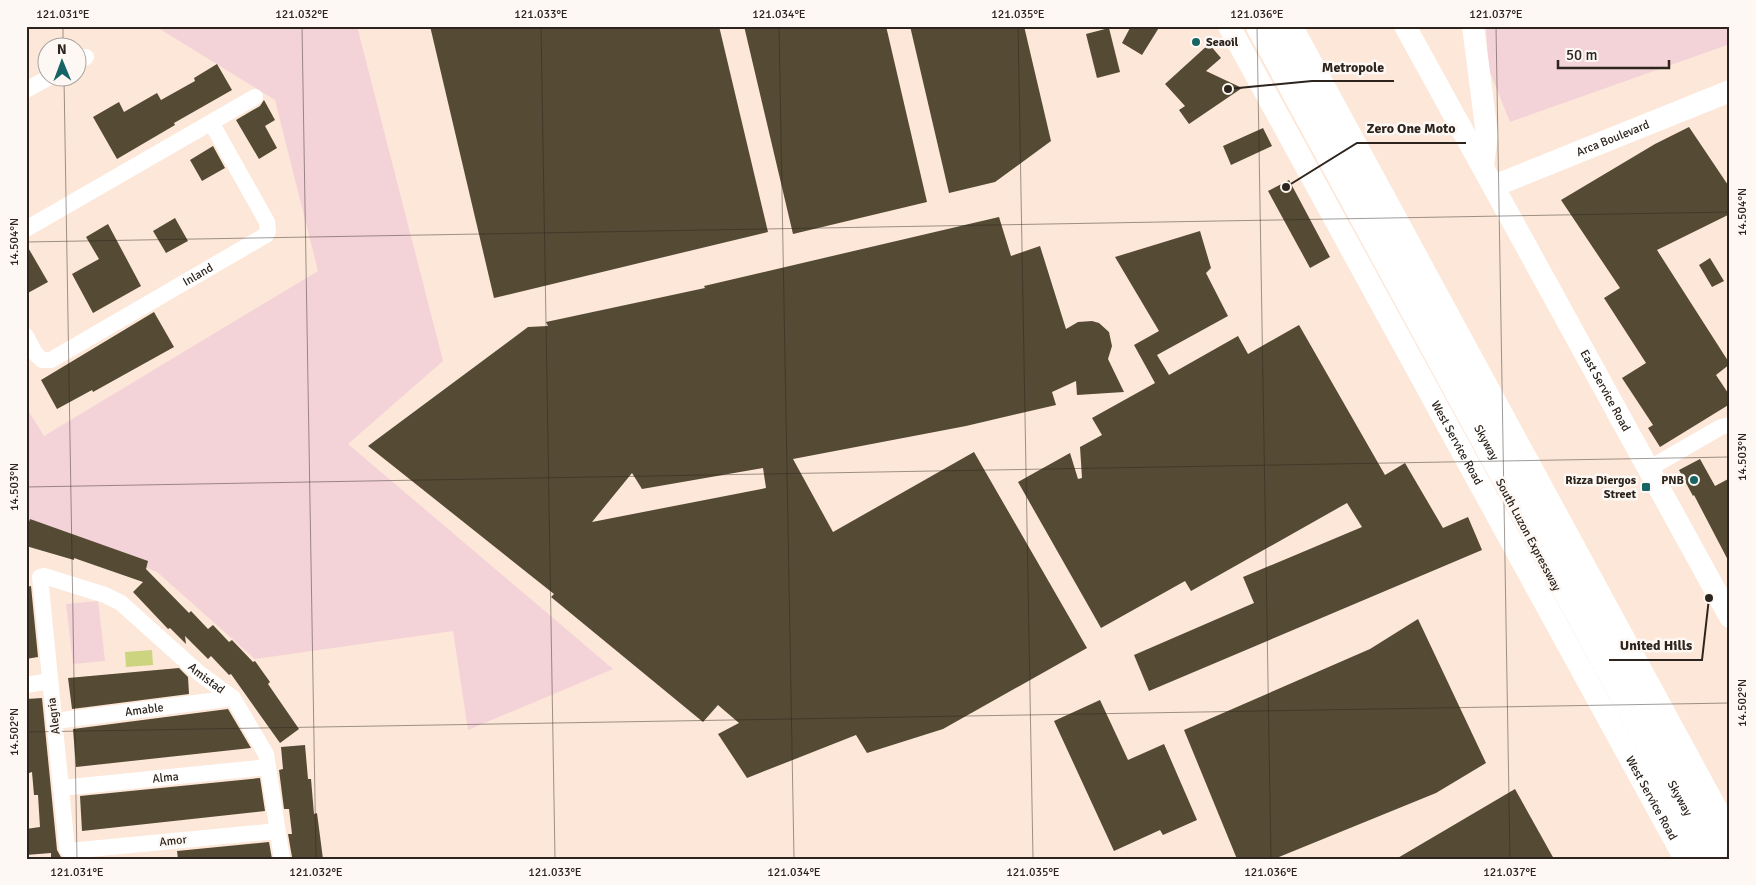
<svg xmlns="http://www.w3.org/2000/svg" width="1756" height="885" viewBox="0 0 1756 885" font-family="Signika,sans-serif">
	<rect width="100%" height="100%" fill="#fce7d8"/>
	<!-- green -->
	<path fill="#f4d3d8" d="M 155,26 L 357,26 L 443,361 L 348,444 L 613,669 L 468,730 L 453,631 L 255,659 L 157,572 L 26,522 L 26,407 L 44,436 L 318,271 L 275,100 Z
		M 1486,26 L 1730,26 L 1730,44 L 1510,122 L 1488,67 Z
		M 98,601 L 105,661 L 73,664 L 66,604 Z"/>
	<!-- water -->
	<path fill="#ccd47f" d="M 152,650 L 153,665 L 126,667 L 125,652 Z"/>
	<!-- building -->
	<path fill="#554a33" fill-rule="evenodd" d="M 430,26 L 719,26 L 768,232 L 494,298 Z
		M 744,26 L 886,26 L 927,202 L 793,234 Z
		M 910,26 L 1024,26 L 1051,141 L 995,182 L 949,193 Z
		M 1131,26 L 1160,26 L 1142,55 L 1122,43 Z
		M 1109,28 L 1120,72 L 1097,78 L 1086,34 Z
		M 1209,44 L 1221,58 L 1206,71 L 1242,88 L 1189,124 L 1179,110 L 1185,106 L 1165,84 Z
		M 217,64 L 232,90 L 174,123 L 175,125 L 117,159 L 93,117 L 119,102 L 124,112 L 157,93 L 161,100 L 195,81 L 194,78 Z
		M 264,100 L 275,120 L 265,126 L 277,148 L 259,159 L 236,120 L 260,106 Z
		M 1689,127 L 1730,188 L 1730,214 L 1657,250 L 1730,364 L 1716,375 L 1730,396 L 1730,404 L 1660,447 L 1648,428 L 1653,425 L 1622,378 L 1646,363 L 1604,298 L 1620,288 L 1561,200 L 1655,144 Z
		M 1263,128 L 1272,146 L 1231,165 L 1223,146 Z
		M 213,146 L 225,168 L 202,181 L 190,160 Z
		M 1289,180 L 1330,257 L 1310,268 L 1268,191 Z
		M 999,217 L 1011,256 L 1040,246 L 1066,329 L 1078,322 L 1092,321 L 1099,323 L 1109,332 L 1112,346 L 1108,359 L 1124,392 L 1077,395 L 1076,381 L 1052,392 L 1056,405 L 966,426 L 793,459 L 833,532 L 974,452 L 1087,648 L 943,729 L 867,753 L 856,735 L 747,778 L 718,734 L 739,723 L 718,705 L 703,722 L 551,597 L 554,594 L 368,446 L 528,327 L 548,326 L 546,322 L 705,288 L 704,286 ZM 763,468 L 766,488 L 592,522 L 632,473 L 642,489 Z
		M 175,218 L 188,241 L 166,253 L 153,231 Z
		M 108,224 L 141,286 L 93,313 L 72,274 L 99,259 L 86,237 Z
		M 1200,231 L 1211,268 L 1206,273 L 1228,316 L 1157,355 L 1169,375 L 1238,336 L 1248,354 L 1299,325 L 1385,475 L 1405,463 L 1443,528 L 1468,517 L 1482,550 L 1149,691 L 1134,655 L 1254,603 L 1243,577 L 1362,527 L 1347,503 L 1191,591 L 1185,581 L 1101,628 L 1018,482 L 1070,453 L 1078,479 L 1082,478 L 1080,447 L 1102,435 L 1092,418 L 1155,383 L 1134,345 L 1159,331 L 1115,257 Z
		M 26,244 L 48,282 L 26,294 Z
		M 1710,258 L 1724,281 L 1712,287 L 1699,265 Z
		M 154,312 L 174,347 L 93,392 L 92,390 L 57,409 L 41,380 Z
		M 1700,459 L 1715,486 L 1730,478 L 1730,564 L 1694,495 L 1693,496 L 1679,470 Z
		M 30,519 L 148,561 L 146,569 L 189,613 L 191,611 L 208,629 L 213,625 L 229,642 L 232,640 L 253,662 L 255,661 L 270,682 L 268,684 L 299,729 L 280,743 L 231,674 L 229,675 L 211,656 L 208,659 L 185,636 L 186,644 L 170,628 L 168,629 L 133,592 L 143,582 L 74,558 L 74,560 L 26,546 L 26,530 Z
		M 31,586 L 38,657 L 26,659 L 26,587 Z
		M 1418,619 L 1486,763 L 1436,793 L 1274,859 L 1237,859 L 1184,730 L 1370,649 Z
		M 179,668 L 188,677 L 189,694 L 72,709 L 68,678 Z
		M 42,698 L 57,850 L 62,859 L 51,859 L 51,853 L 26,855 L 26,829 L 40,827 L 38,795 L 34,795 L 32,772 L 29,773 L 26,699 Z
		M 1100,700 L 1128,760 L 1164,744 L 1197,820 L 1163,835 L 1160,830 L 1114,851 L 1054,721 Z
		M 228,709 L 251,748 L 76,767 L 73,729 Z
		M 305,745 L 308,779 L 311,779 L 314,814 L 317,813 L 323,859 L 292,857 L 288,834 L 292,834 L 289,809 L 284,809 L 279,770 L 283,769 L 281,747 Z
		M 260,778 L 265,811 L 82,831 L 80,796 Z
		M 1515,789 L 1554,859 L 1396,859 Z
		M 269,842 L 272,859 L 178,859 L 177,851 Z"/>
	<g fill="none" stroke-linecap="round" stroke-linejoin="round">
		<!-- street -->
		<g stroke="#fff" stroke-width="16">
			<path d="M 78,61 L 86,57"/>
			<path d="M 26,90 L 48,78"/>
			<path d="M 26,229 L 255,97"/>
			<path id="s1" d="M 26,336 L 35,353 L 42,360 L 51,360 L 266,235 L 268,231 L 267,222 L 212,124"/>
			<path d="M 1648,469 L 1721,427 L 1730,425"/>
			<path d="M 26,685 L 50,681"/>
			<path id="s2" d="M 55,721 L 233,698"/>
			<path id="s3" d="M 61,788 L 268,767"/>
			<path id="s4" d="M 277,831 L 69,851 L 67,849 L 40,577 L 44,576 L 105,595 L 121,603 L 199,673 L 233,698 L 266,754 L 282,859"/>
		</g>
		<!-- secondary -->
		<g stroke="#fff" stroke-width="22">
			<path id="s5" d="M 1229,26 L 1685,859"/>
			<path id="s6" d="M 1405,26 L 1730,617"/>
			<path d="M 1473,26 L 1487,135 L 1483,165"/>
			<path id="s7" d="M 1494,186 L 1730,91"/>
		</g>
		<!-- highway -->
		<g stroke="#fff" stroke-width="28">
			<path id="s8" d="M 1260,26 L 1713,859"/>
			<path d="M 1288,26 L 1730,840"/>
		</g>
	</g>
	<!-- ticks -->
	<path fill="none" stroke="#2d241d" stroke-width="1" stroke-opacity="0.45" d="M 63,26 L 63,48M 302,26 L 316,859M 541,26 L 555,859M 779,26 L 794,859M 1018,26 L 1033,859M 1257,26 L 1271,859M 1496,26 L 1510,859M 64,78 L 77,859M 26,242 L 1730,212M 26,487 L 1730,457M 26,732 L 1730,703"/>
	<!-- markers -->
	<g fill="#166463" stroke="#fdf8f4" stroke-width="2">
		<circle cx="1196" cy="42" r="5"/>
		<circle cx="1694" cy="480" r="5"/>
		<rect x="1641" y="482" width="10" height="10" rx="2.5"/>
	</g>
	<g text-anchor="middle" dominant-baseline="central" stroke-width="5" stroke-linejoin="round" paint-order="stroke">
		<!-- poi labels -->
		<g font-size="12" font-weight="bold" fill="#2d241d" stroke="#fdf8f4" text-anchor="end">
			<text x="1206" y="42" text-anchor="start">Seaoil</text>
			<text x="1636" y="480">Rizza Diergos<tspan x="1636" dy="14">Street</tspan></text>
			<text x="1684" y="480">PNB</text>
		</g>
		<!-- street labels -->
		<g font-size="12" fill="#2d241d" stroke="#fdf8f4">
			<text stroke="none"><textPath href="#s7" startOffset="128">Arca Boulevard</textPath></text>
			<text stroke="none"><textPath href="#s1" startOffset="208">Inland</textPath></text>
			<text stroke="none"><textPath href="#s6" startOffset="416">East Service Road</textPath></text>
			<text stroke="none"><textPath href="#s5" startOffset="475">West Service Road</textPath></text>
			<text stroke="none"><textPath href="#s8" startOffset="474">Skyway</textPath></text>
			<text transform="translate(1528 535) rotate(62)">South Luzon Expressway</text>
			<text stroke="none"><textPath href="#s4" startOffset="685">Amistad</textPath></text>
			<text stroke="none"><textPath href="#s2" startOffset="90">Amable</textPath></text>
			<text transform="translate(54 716) rotate(-97)">Alegria</text>
			<text stroke="none"><textPath href="#s3" startOffset="105">Alma</textPath></text>
			<text stroke="none"><textPath href="#s5" startOffset="880">West Service Road</textPath></text>
			<text stroke="none"><textPath href="#s8" startOffset="879">Skyway</textPath></text>
			<text transform="translate(173 841) rotate(-6)">Amor</text>
		</g>
	</g>
	<!-- callouts -->
	<path fill="none" stroke="#2d241d" stroke-width="2" d="M1228 89L1312 81H1394M1286 187L1357 143H1466M1709 598L1702 660H1609"/>
	<g fill="#2d241d" stroke="#fdf8f4" stroke-width="2">
		<circle cx="1228" cy="89" r="5"/>
		<circle cx="1286" cy="187" r="5"/>
		<circle cx="1709" cy="598" r="5"/>
	</g>
	<g font-size="14" text-anchor="middle" font-weight="bold" fill="#2d241d" stroke="#fdf8f4" stroke-width="5" stroke-linejoin="round" paint-order="stroke">
		<text x="1353" y="72">Metropole</text>
		<text x="1411" y="133">Zero One Moto</text>
		<text x="1656" y="650">United Hills</text>
	</g>
	<!-- border -->
	<rect width="1756" height="885" fill="none" stroke="#fdf8f4" stroke-width="55"/>
	<!-- north arrow -->
	<g transform="translate(62 62) rotate(359)"><circle r="24" fill="#fdf8f4" stroke="#aaa39e"/>
	<path d="M0-4L9 19L0 12L-9 19Z" fill="#166463"/>
	<text y="-8" font-size="14" font-weight="bold" text-anchor="middle" fill="#2d241d">N</text>
	</g>
	<!-- scale -->
	<path d="M1558 60v8h111v-8" fill="none" stroke="#2d241d" stroke-width="2.5"/>
	<text x="1566" y="60" font-size="15" fill="#2d241d" stroke="#fdf8f4" stroke-width="4" paint-order="stroke">50 m</text>
	<rect x="28" y="28" width="1700" height="830" fill="none" stroke="#2d241d" stroke-width="2"/>
	<g font-size="12" text-anchor="middle" fill="#2d241d">
		<text x="63" y="18">121.031°E</text>
		<text x="302" y="18">121.032°E</text>
		<text x="541" y="18">121.033°E</text>
		<text x="779" y="18">121.034°E</text>
		<text x="1018" y="18">121.035°E</text>
		<text x="1257" y="18">121.036°E</text>
		<text x="1496" y="18">121.037°E</text>
		<text transform="translate(1742 212) rotate(-90)" y="4">14.504°N</text>
		<text transform="translate(14 242) rotate(-90)" y="4">14.504°N</text>
		<text transform="translate(1742 457) rotate(-90)" y="4">14.503°N</text>
		<text transform="translate(14 487) rotate(-90)" y="4">14.503°N</text>
		<text transform="translate(1742 703) rotate(-90)" y="4">14.502°N</text>
		<text transform="translate(14 732) rotate(-90)" y="4">14.502°N</text>
		<text x="77" y="876">121.031°E</text>
		<text x="316" y="876">121.032°E</text>
		<text x="555" y="876">121.033°E</text>
		<text x="794" y="876">121.034°E</text>
		<text x="1033" y="876">121.035°E</text>
		<text x="1271" y="876">121.036°E</text>
		<text x="1510" y="876">121.037°E</text>
	</g>
</svg>
